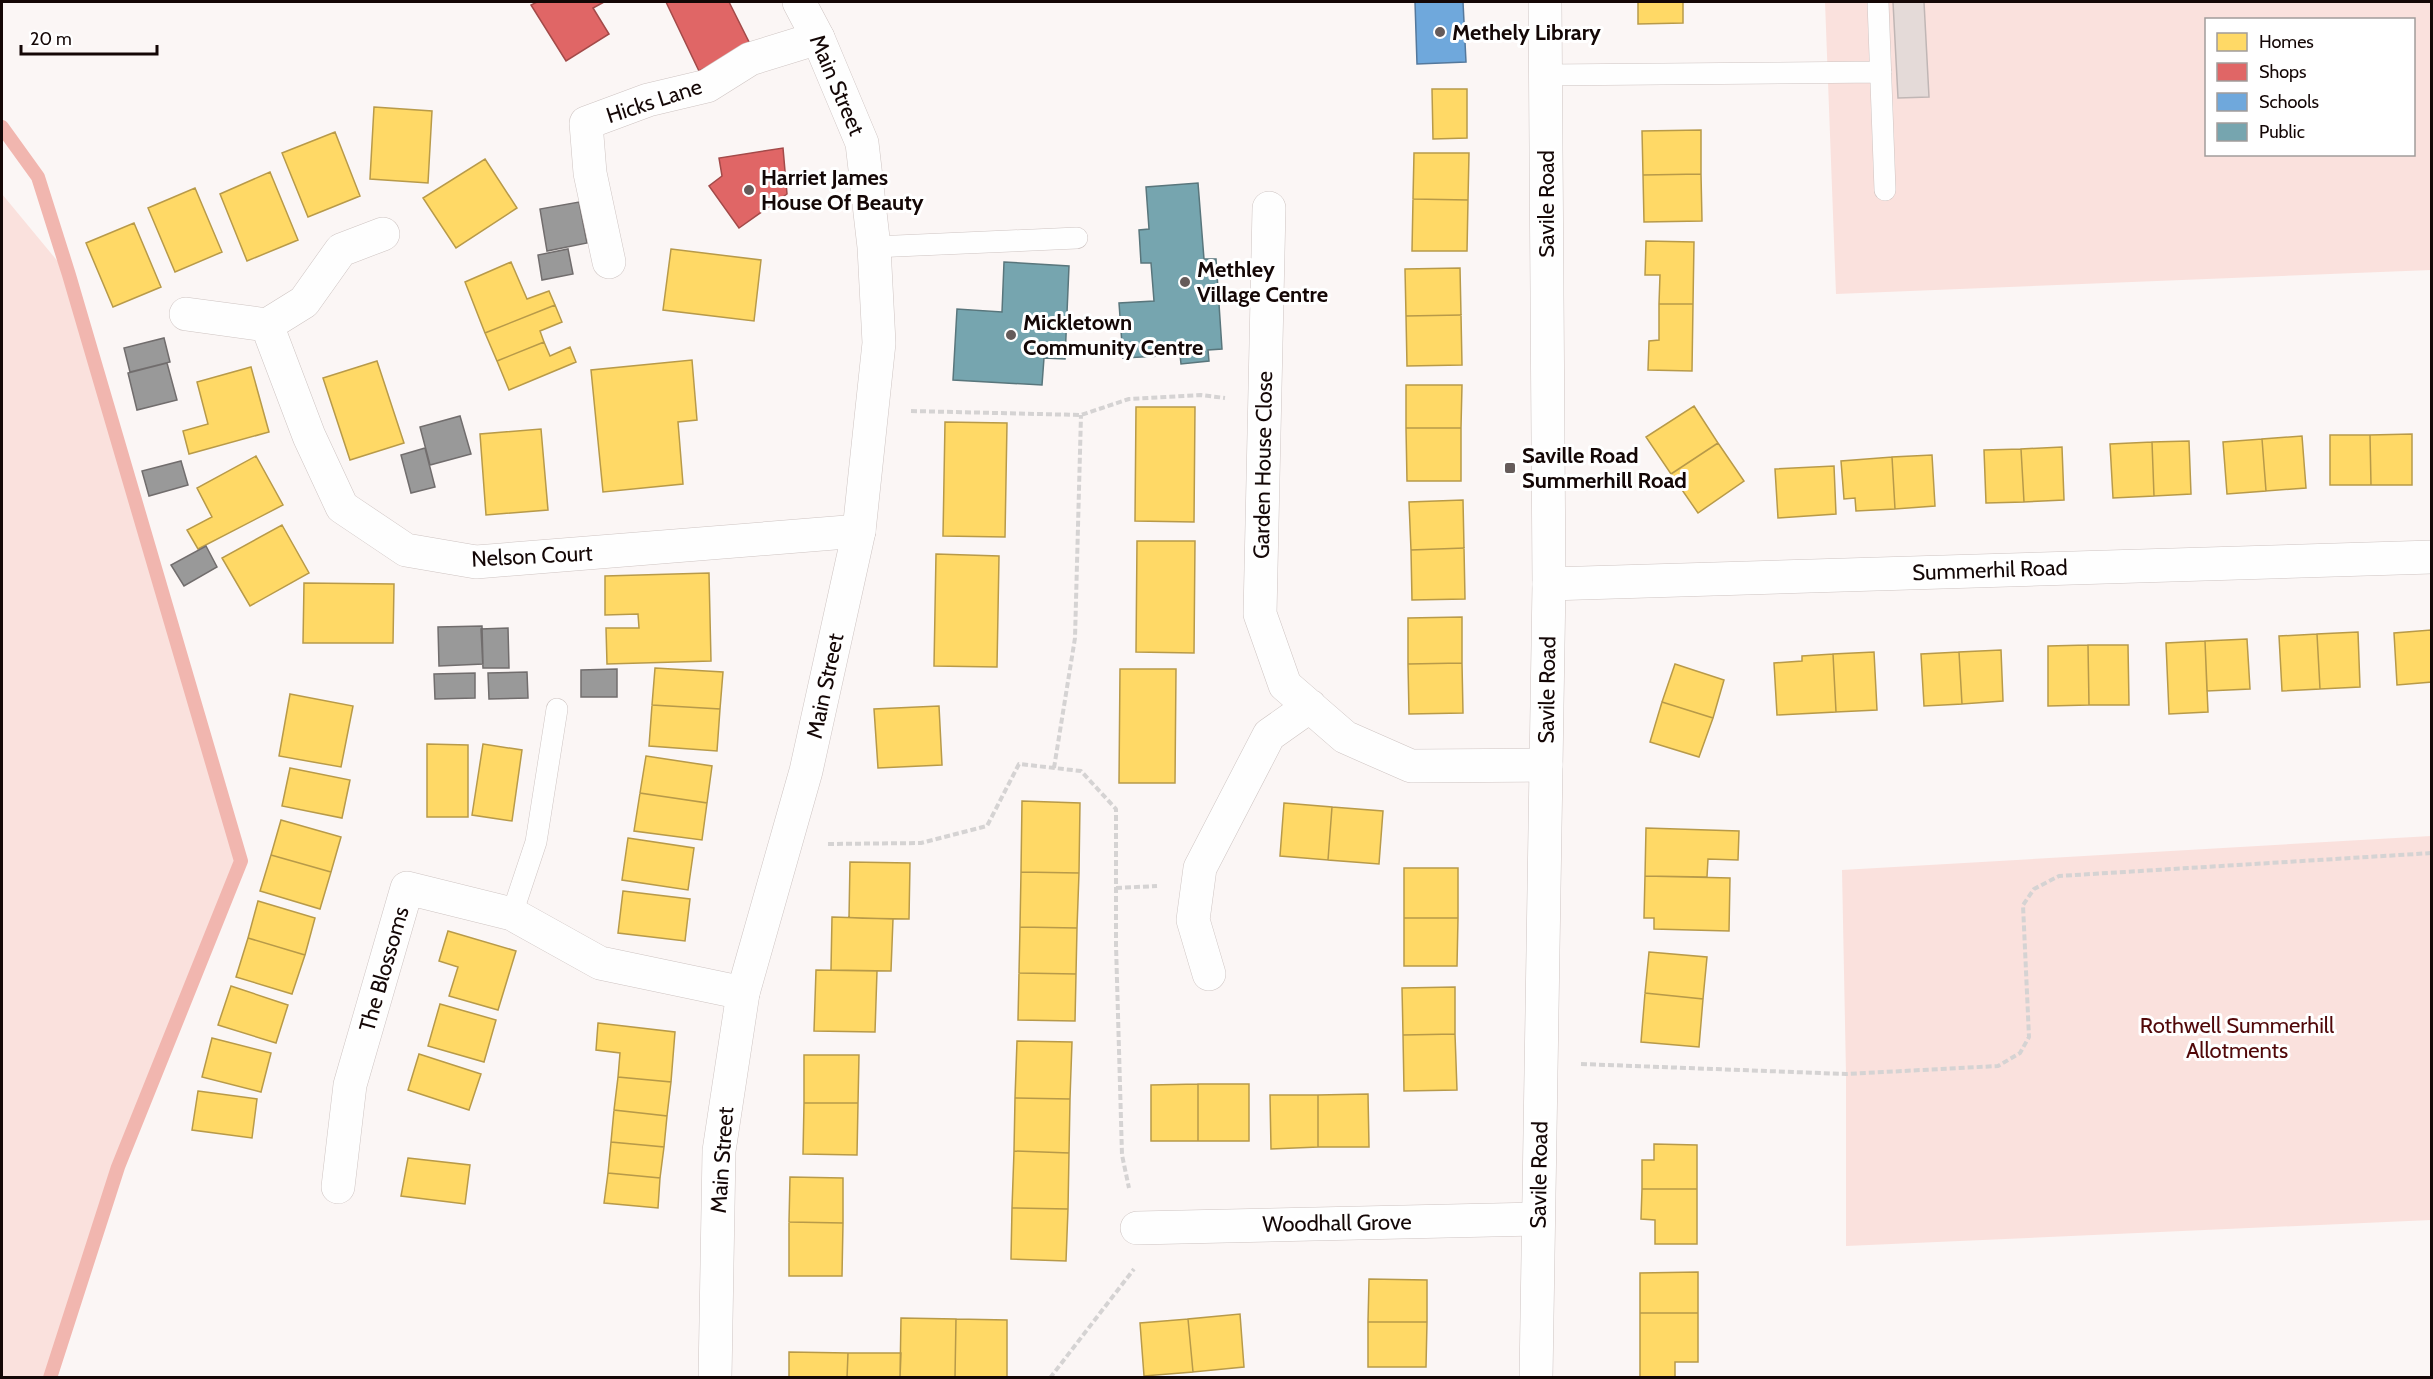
<svg xmlns="http://www.w3.org/2000/svg" width="2433" height="1379" viewBox="0 0 2433 1379" font-family="Cabin,sans-serif">
	<rect width="100%" height="100%" fill="#fbf6f5"/>
	<!-- green -->
	<path fill="#fae1dd" fill-rule="evenodd" d="M 1825,2 L 2431,2 L 2431,270 L 1836,294 ZM 2206,20 L 2414,20 L 2414,154 L 2206,154 Z
		M 2,194 L 69,275 L 241,861 L 118,1167 L 50,1378 L 2,1377 Z
		M 2431,836 L 2431,1220 L 1846,1246 L 1846,1074 L 1842,870 Z"/>
	<!-- homes -->
	<path fill="#ffd966" stroke="#b89a49" stroke-width="1.5" d="M 1638,2 L 1683,2 L 1683,23 L 1638,24 Z
		M 1432,89 L 1467,89 L 1467,138 L 1433,139 Z
		M 374,107 L 432,111 L 428,183 L 370,179 Z
		M 1701,130 L 1701,174 L 1643,175 L 1642,131 Z
		M 335,132 L 360,196 L 308,217 L 282,153 Z
		M 1414,153 L 1469,153 L 1468,200 L 1413,199 Z
		M 485,159 L 517,208 L 456,248 L 423,198 Z
		M 270,172 L 298,240 L 247,261 L 220,194 Z
		M 1701,174 L 1702,221 L 1644,222 L 1643,175 Z
		M 195,188 L 222,252 L 175,272 L 148,208 Z
		M 1413,199 L 1468,200 L 1467,251 L 1412,251 Z
		M 134,223 L 161,287 L 113,307 L 86,243 Z
		M 1646,241 L 1694,242 L 1693,304 L 1659,304 L 1660,275 L 1645,275 Z
		M 671,249 L 761,260 L 754,321 L 663,310 Z
		M 511,262 L 527,299 L 549,291 L 555,305 L 485,333 L 465,282 Z
		M 1460,268 L 1461,315 L 1406,316 L 1405,269 Z
		M 1659,304 L 1693,304 L 1692,371 L 1648,370 L 1649,341 L 1659,340 Z
		M 555,305 L 562,322 L 540,331 L 544,342 L 497,361 L 485,333 Z
		M 1461,315 L 1462,365 L 1407,366 L 1406,316 Z
		M 544,342 L 550,356 L 570,347 L 576,362 L 509,390 L 497,361 Z
		M 692,360 L 697,420 L 678,422 L 683,484 L 603,492 L 591,370 Z
		M 377,361 L 404,443 L 350,460 L 323,378 Z
		M 251,367 L 269,432 L 189,454 L 183,431 L 208,424 L 197,382 Z
		M 1406,385 L 1462,385 L 1461,428 L 1406,428 Z
		M 1694,406 L 1718,443 L 1671,474 L 1646,437 Z
		M 1136,407 L 1195,407 L 1194,522 L 1135,521 Z
		M 945,422 L 1007,423 L 1005,537 L 943,536 Z
		M 1406,428 L 1461,428 L 1461,481 L 1407,481 Z
		M 541,429 L 548,510 L 486,515 L 480,434 Z
		M 2412,434 L 2412,485 L 2371,485 L 2370,435 Z
		M 2330,435 L 2370,435 L 2371,485 L 2330,485 Z
		M 2302,436 L 2306,488 L 2266,491 L 2262,439 Z
		M 2262,439 L 2266,491 L 2227,494 L 2223,442 Z
		M 2189,441 L 2191,494 L 2154,496 L 2152,442 Z
		M 2152,442 L 2154,496 L 2113,498 L 2110,444 Z
		M 1718,443 L 1744,481 L 1698,513 L 1671,474 Z
		M 2062,447 L 2064,500 L 2024,502 L 2021,449 Z
		M 2021,449 L 2024,502 L 1986,503 L 1984,450 Z
		M 1932,455 L 1935,506 L 1895,509 L 1892,457 Z
		M 256,456 L 283,505 L 198,549 L 187,530 L 212,517 L 197,488 Z
		M 1892,457 L 1895,509 L 1856,511 L 1855,498 L 1844,499 L 1841,461 Z
		M 1834,466 L 1836,514 L 1778,518 L 1775,469 Z
		M 1463,500 L 1464,548 L 1411,550 L 1409,502 Z
		M 282,525 L 309,573 L 250,606 L 222,558 Z
		M 1137,541 L 1195,541 L 1194,653 L 1136,652 Z
		M 1464,548 L 1465,599 L 1412,600 L 1411,550 Z
		M 936,554 L 999,556 L 997,667 L 934,666 Z
		M 709,573 L 711,661 L 607,664 L 606,628 L 639,628 L 638,614 L 605,615 L 605,576 Z
		M 304,583 L 394,584 L 393,643 L 303,643 Z
		M 1462,617 L 1462,663 L 1408,664 L 1408,618 Z
		M 2431,630 L 2432,682 L 2397,685 L 2394,633 Z
		M 2358,632 L 2360,687 L 2320,689 L 2317,634 Z
		M 2317,634 L 2320,689 L 2282,691 L 2279,636 Z
		M 2247,639 L 2250,689 L 2207,691 L 2205,641 Z
		M 2205,641 L 2208,712 L 2169,714 L 2166,643 Z
		M 2088,645 L 2089,705 L 2048,706 L 2048,646 Z
		M 2088,645 L 2128,645 L 2129,705 L 2089,705 Z
		M 2001,650 L 2003,701 L 1962,704 L 1959,652 Z
		M 1874,652 L 1877,710 L 1836,712 L 1833,654 Z
		M 1959,652 L 1962,704 L 1924,706 L 1921,654 Z
		M 1833,654 L 1836,712 L 1777,715 L 1774,663 L 1802,661 L 1802,656 Z
		M 1462,663 L 1463,713 L 1409,714 L 1408,664 Z
		M 1675,664 L 1724,680 L 1713,718 L 1662,702 Z
		M 655,668 L 723,672 L 720,709 L 652,705 Z
		M 1120,669 L 1176,669 L 1175,783 L 1119,783 Z
		M 290,694 L 353,706 L 341,767 L 279,756 Z
		M 1662,702 L 1713,718 L 1699,757 L 1650,742 Z
		M 652,705 L 720,709 L 717,751 L 649,746 Z
		M 939,706 L 942,765 L 878,768 L 874,709 Z
		M 427,744 L 468,745 L 468,817 L 427,817 Z
		M 483,744 L 522,750 L 512,821 L 472,815 Z
		M 646,756 L 712,766 L 707,803 L 640,793 Z
		M 290,768 L 350,780 L 342,818 L 282,806 Z
		M 640,793 L 707,803 L 702,840 L 634,831 Z
		M 1022,801 L 1080,803 L 1079,873 L 1021,872 Z
		M 1284,803 L 1332,807 L 1328,860 L 1280,856 Z
		M 1332,807 L 1383,811 L 1379,864 L 1328,860 Z
		M 281,820 L 341,837 L 331,872 L 271,855 Z
		M 1646,828 L 1739,831 L 1738,860 L 1708,859 L 1707,877 L 1645,876 Z
		M 628,838 L 694,848 L 688,890 L 622,880 Z
		M 271,855 L 331,872 L 320,909 L 260,891 Z
		M 850,862 L 910,863 L 909,919 L 849,918 Z
		M 1404,868 L 1458,868 L 1458,918 L 1404,918 Z
		M 1021,872 L 1079,873 L 1077,928 L 1020,927 Z
		M 1645,876 L 1730,878 L 1729,931 L 1654,929 L 1654,918 L 1644,918 Z
		M 623,891 L 690,899 L 685,941 L 618,933 Z
		M 258,901 L 315,918 L 305,955 L 248,938 Z
		M 832,917 L 893,919 L 891,971 L 831,970 Z
		M 1404,918 L 1458,918 L 1457,966 L 1404,966 Z
		M 1020,927 L 1077,928 L 1076,974 L 1019,973 Z
		M 448,931 L 516,951 L 498,1010 L 449,996 L 458,967 L 439,961 Z
		M 248,938 L 305,955 L 292,994 L 236,977 Z
		M 1649,952 L 1707,957 L 1703,999 L 1645,993 Z
		M 816,970 L 877,971 L 875,1032 L 814,1031 Z
		M 1019,973 L 1076,974 L 1075,1021 L 1018,1020 Z
		M 231,986 L 288,1005 L 276,1043 L 218,1025 Z
		M 1455,987 L 1455,1034 L 1403,1035 L 1402,988 Z
		M 1645,993 L 1703,999 L 1699,1047 L 1641,1042 Z
		M 440,1004 L 496,1020 L 484,1062 L 428,1046 Z
		M 598,1023 L 675,1032 L 671,1082 L 618,1077 L 620,1053 L 596,1050 Z
		M 1455,1034 L 1457,1090 L 1404,1091 L 1403,1035 Z
		M 212,1038 L 271,1053 L 261,1092 L 202,1077 Z
		M 1017,1041 L 1072,1042 L 1070,1099 L 1015,1098 Z
		M 419,1054 L 481,1074 L 469,1110 L 408,1090 Z
		M 804,1055 L 859,1055 L 858,1103 L 804,1103 Z
		M 618,1077 L 671,1082 L 667,1116 L 614,1110 Z
		M 1198,1084 L 1249,1084 L 1249,1141 L 1198,1141 Z
		M 1198,1084 L 1198,1141 L 1151,1141 L 1151,1085 Z
		M 198,1091 L 257,1099 L 252,1138 L 192,1130 Z
		M 1368,1094 L 1369,1147 L 1318,1147 L 1318,1095 Z
		M 1270,1095 L 1318,1095 L 1318,1147 L 1271,1149 Z
		M 1015,1098 L 1070,1099 L 1069,1153 L 1014,1151 Z
		M 804,1103 L 858,1103 L 857,1155 L 803,1154 Z
		M 614,1110 L 667,1116 L 664,1147 L 611,1142 Z
		M 611,1142 L 664,1147 L 660,1178 L 608,1173 Z
		M 1654,1144 L 1697,1145 L 1697,1189 L 1642,1189 L 1642,1160 L 1654,1160 Z
		M 1014,1151 L 1069,1153 L 1068,1209 L 1012,1208 Z
		M 408,1158 L 470,1165 L 465,1204 L 401,1196 Z
		M 608,1173 L 660,1178 L 658,1208 L 604,1203 Z
		M 790,1177 L 843,1178 L 843,1223 L 789,1222 Z
		M 1642,1189 L 1697,1189 L 1697,1244 L 1655,1244 L 1655,1220 L 1641,1219 Z
		M 1012,1208 L 1068,1209 L 1066,1261 L 1011,1259 Z
		M 789,1222 L 843,1223 L 842,1276 L 789,1276 Z
		M 1698,1272 L 1698,1313 L 1640,1313 L 1640,1273 Z
		M 1369,1279 L 1427,1280 L 1427,1322 L 1368,1322 Z
		M 1640,1313 L 1698,1313 L 1698,1362 L 1675,1362 L 1675,1378 L 1640,1378 Z
		M 1240,1314 L 1244,1367 L 1193,1372 L 1188,1319 Z
		M 901,1318 L 956,1319 L 955,1377 L 900,1377 Z
		M 956,1319 L 1007,1320 L 1007,1378 L 955,1377 Z
		M 1188,1319 L 1193,1372 L 1144,1376 L 1140,1323 Z
		M 1368,1322 L 1427,1322 L 1426,1367 L 1368,1367 Z
		M 789,1352 L 848,1353 L 847,1378 L 789,1378 Z
		M 848,1353 L 901,1353 L 900,1378 L 847,1378 Z"/>
	<!-- shops -->
	<path fill="#e06666" stroke="#a34a49" stroke-width="1.5" d="M 537,2 L 604,2 L 593,8 L 609,34 L 566,61 L 531,5 Z
		M 666,2 L 729,2 L 751,46 L 699,71 Z
		M 783,148 L 787,194 L 739,228 L 709,186 L 722,176 L 719,158 Z"/>
	<!-- schools -->
	<path fill="#6fa8dc" stroke="#54789c" stroke-width="1.5" d="M 1415,2 L 1463,2 L 1466,62 L 1417,64 Z"/>
	<!-- public -->
	<path fill="#76a5af" stroke="#59767c" stroke-width="1.5" d="M 1198,183 L 1204,259 L 1216,259 L 1222,349 L 1208,350 L 1209,361 L 1181,364 L 1180,355 L 1123,358 L 1119,303 L 1154,301 L 1151,263 L 1141,263 L 1139,230 L 1149,229 L 1146,187 Z
		M 1004,262 L 1069,266 L 1065,359 L 1044,358 L 1042,385 L 953,380 L 957,309 L 1002,312 Z"/>
	<!-- industry -->
	<path fill="#999" stroke="#716d6d" stroke-width="1.5" d="M 579,202 L 587,243 L 547,251 L 540,209 Z
		M 568,249 L 573,274 L 542,280 L 538,255 Z
		M 164,338 L 170,362 L 130,372 L 124,348 Z
		M 167,363 L 177,400 L 137,410 L 128,373 Z
		M 460,416 L 471,454 L 430,465 L 420,427 Z
		M 425,448 L 435,487 L 411,493 L 401,455 Z
		M 181,461 L 188,485 L 149,496 L 142,471 Z
		M 206,546 L 217,567 L 184,586 L 171,565 Z
		M 482,626 L 483,664 L 439,666 L 438,627 Z
		M 508,628 L 509,668 L 483,668 L 481,629 Z
		M 617,669 L 617,697 L 581,697 L 581,670 Z
		M 527,672 L 528,698 L 489,699 L 488,673 Z
		M 475,673 L 475,698 L 435,699 L 434,674 Z"/>
	<g fill="none" stroke-linecap="round" stroke-linejoin="round">
		<!-- stream -->
		<path stroke="#f1b6af" stroke-width="14" d="M 2,127 L 38,177 L 69,275 L 241,861 L 118,1167 L 50,1378"/>
	</g>
	<!-- building -->
	<path fill="#e4dad8" stroke="#c0b6b5" stroke-width="1.5" d="M 1893,2 L 1924,2 L 1929,97 L 1898,98 Z"/>
	<g fill="none" stroke-linecap="round" stroke-linejoin="round">
		<!-- service casing -->
		<g stroke="#cec4c2" stroke-width="22">
			<path id="service" d="M 1878,2 L 1885,190
				M 1545,75 L 1881,72
				M 874,247 L 1077,238
				M 512,914 L 536,842 L 557,709"/>
		</g>
		<!-- minor casing -->
		<g stroke="#cec4c2" stroke-width="34">
			<path id="minor" d="M 1269,208 L 1260,614 L 1285,685 L 1345,737 L 1411,766 L 1546,765
				M 609,262 L 590,173 L 586,123 L 648,100 L 707,86 L 750,59 L 818,38
				M 186,314 L 267,325 L 304,302 L 341,250 L 383,234
				M 267,325 L 309,436 L 342,507 L 406,550 L 476,562 L 859,531
				M 1549,584 L 2432,557
				M 1209,974 L 1193,920 L 1200,868 L 1269,735 L 1310,706
				M 338,1187 L 350,1085 L 407,888 L 512,914 L 600,963 L 743,993
				M 1137,1228 L 1538,1219"/>
		</g>
		<!-- tertiary casing -->
		<g stroke="#cec4c2" stroke-width="34">
			<path id="tertiary" d="M 715,1378 L 719,1151 L 743,993 L 806,771 L 859,531 L 879,343 L 874,247 L 862,143 L 818,38 L 799,2
				M 1536,1378 L 1549,584 L 1545,2"/>
		</g>
		<!-- path -->
		<path stroke="#d5d3d3" stroke-width="4" stroke-dasharray="6 3" stroke-linecap="butt" d="M 911,411 L 1081,415 L 1129,399 L 1201,395 L 1225,398
			M 1054,768 L 1075,638 L 1081,415
			M 828,844 L 921,843 L 987,826 L 1019,764 L 1081,771 L 1116,809 L 1116,945 L 1122,1155 L 1129,1188
			M 1116,888 L 1157,886
			M 1581,1064 L 1846,1074 L 1998,1066 L 2020,1053 L 2029,1037 L 2023,905 L 2034,889 L 2059,876 L 2432,853
			M 1050,1378 L 1134,1269"/>
		<!-- service -->
		<use href="#service" stroke="#fefefe" stroke-width="21"/>
		<!-- minor -->
		<use href="#minor" stroke="#fefefe" stroke-width="33"/>
		<!-- tertiary -->
		<use href="#tertiary" stroke="#fefefe" stroke-width="33"/>
	</g>
	<!-- markers -->
	<g fill="#655b5a" stroke="#fff" stroke-width="2">
		<circle cx="1440" cy="32" r="6"/>
		<circle cx="749" cy="190" r="6"/>
		<circle cx="1185" cy="282" r="6"/>
		<circle cx="1011" cy="335" r="6"/>
		<rect x="1504" y="462" width="12" height="12" rx="3"/>
	</g>
	<g text-anchor="middle" dominant-baseline="central" stroke-width="6" stroke-linejoin="round" paint-order="stroke">
		<!-- poi labels -->
		<g font-size="22" font-weight="bold" fill="#140706" stroke="#fff" text-anchor="start">
			<text x="1452" y="32">Methely Library</text>
			<text x="761" y="177">Harriet James<tspan x="761" dy="25">House Of Beauty</tspan></text>
			<text x="1197" y="269">Methley<tspan x="1197" dy="25">Village Centre</tspan></text>
			<text x="1023" y="322">Mickletown<tspan x="1023" dy="25">Community Centre</tspan></text>
			<text x="1522" y="455">Saville Road<tspan x="1522" dy="25">Summerhill Road</tspan></text>
		</g>
		<!-- street labels -->
		<g font-size="22" fill="#140706" stroke="#fff">
			<text transform="translate(837 85) rotate(67)">Main Street</text>
			<text transform="translate(654 101) rotate(-18)">Hicks Lane</text>
			<text transform="translate(1546 204) rotate(-90)">Savile Road</text>
			<text transform="translate(1263 465) rotate(-89)">Garden House Close</text>
			<text transform="translate(532 556) rotate(-3)">Nelson Court</text>
			<text transform="translate(1990 570) rotate(-2)">Summerhil Road</text>
			<text transform="translate(825 686) rotate(-78)">Main Street</text>
			<text transform="translate(1547 690) rotate(-89)">Savile Road</text>
			<text transform="translate(384 969) rotate(-74)">The Blossoms</text>
			<text transform="translate(722 1160) rotate(-86)">Main Street</text>
			<text transform="translate(1539 1175) rotate(-89)">Savile Road</text>
			<text transform="translate(1337 1223) rotate(-1)">Woodhall Grove</text>
		</g>
		<!-- park labels -->
		<g font-size="22" fill="#510809" stroke="#fff">
			<text x="2237" y="1025">Rothwell Summerhill<tspan x="2237" dy="25">Allotments</tspan></text>
		</g>
	</g>
	<!-- border -->
	<rect width="2433" height="1379" fill="none" stroke="#140706" stroke-width="6"/>
	<!-- legend -->
	<rect x="2205" y="18" width="210" height="138" fill="#ffffff" stroke="#a19c9b" stroke-width="1.5"/>
	<rect x="2217" y="33" width="30" height="18" fill="#ffd966" stroke="#a19c9b" stroke-width="1.5"/>
	<text x="2259" y="48" font-size="18" fill="#140706">Homes</text>
	<rect x="2217" y="63" width="30" height="18" fill="#e06666" stroke="#a19c9b" stroke-width="1.5"/>
	<text x="2259" y="78" font-size="18" fill="#140706">Shops</text>
	<rect x="2217" y="93" width="30" height="18" fill="#6fa8dc" stroke="#a19c9b" stroke-width="1.5"/>
	<text x="2259" y="108" font-size="18" fill="#140706">Schools</text>
	<rect x="2217" y="123" width="30" height="18" fill="#76a5af" stroke="#a19c9b" stroke-width="1.5"/>
	<text x="2259" y="138" font-size="18" fill="#140706">Public</text>
	<!-- scale -->
	<path d="M21 45v9h136v-9" fill="none" stroke="#140706" stroke-width="3"/>
	<text x="30" y="45" font-size="18" fill="#140706" stroke="#ffffff" stroke-width="4.5" paint-order="stroke">20 m</text>
</svg>
